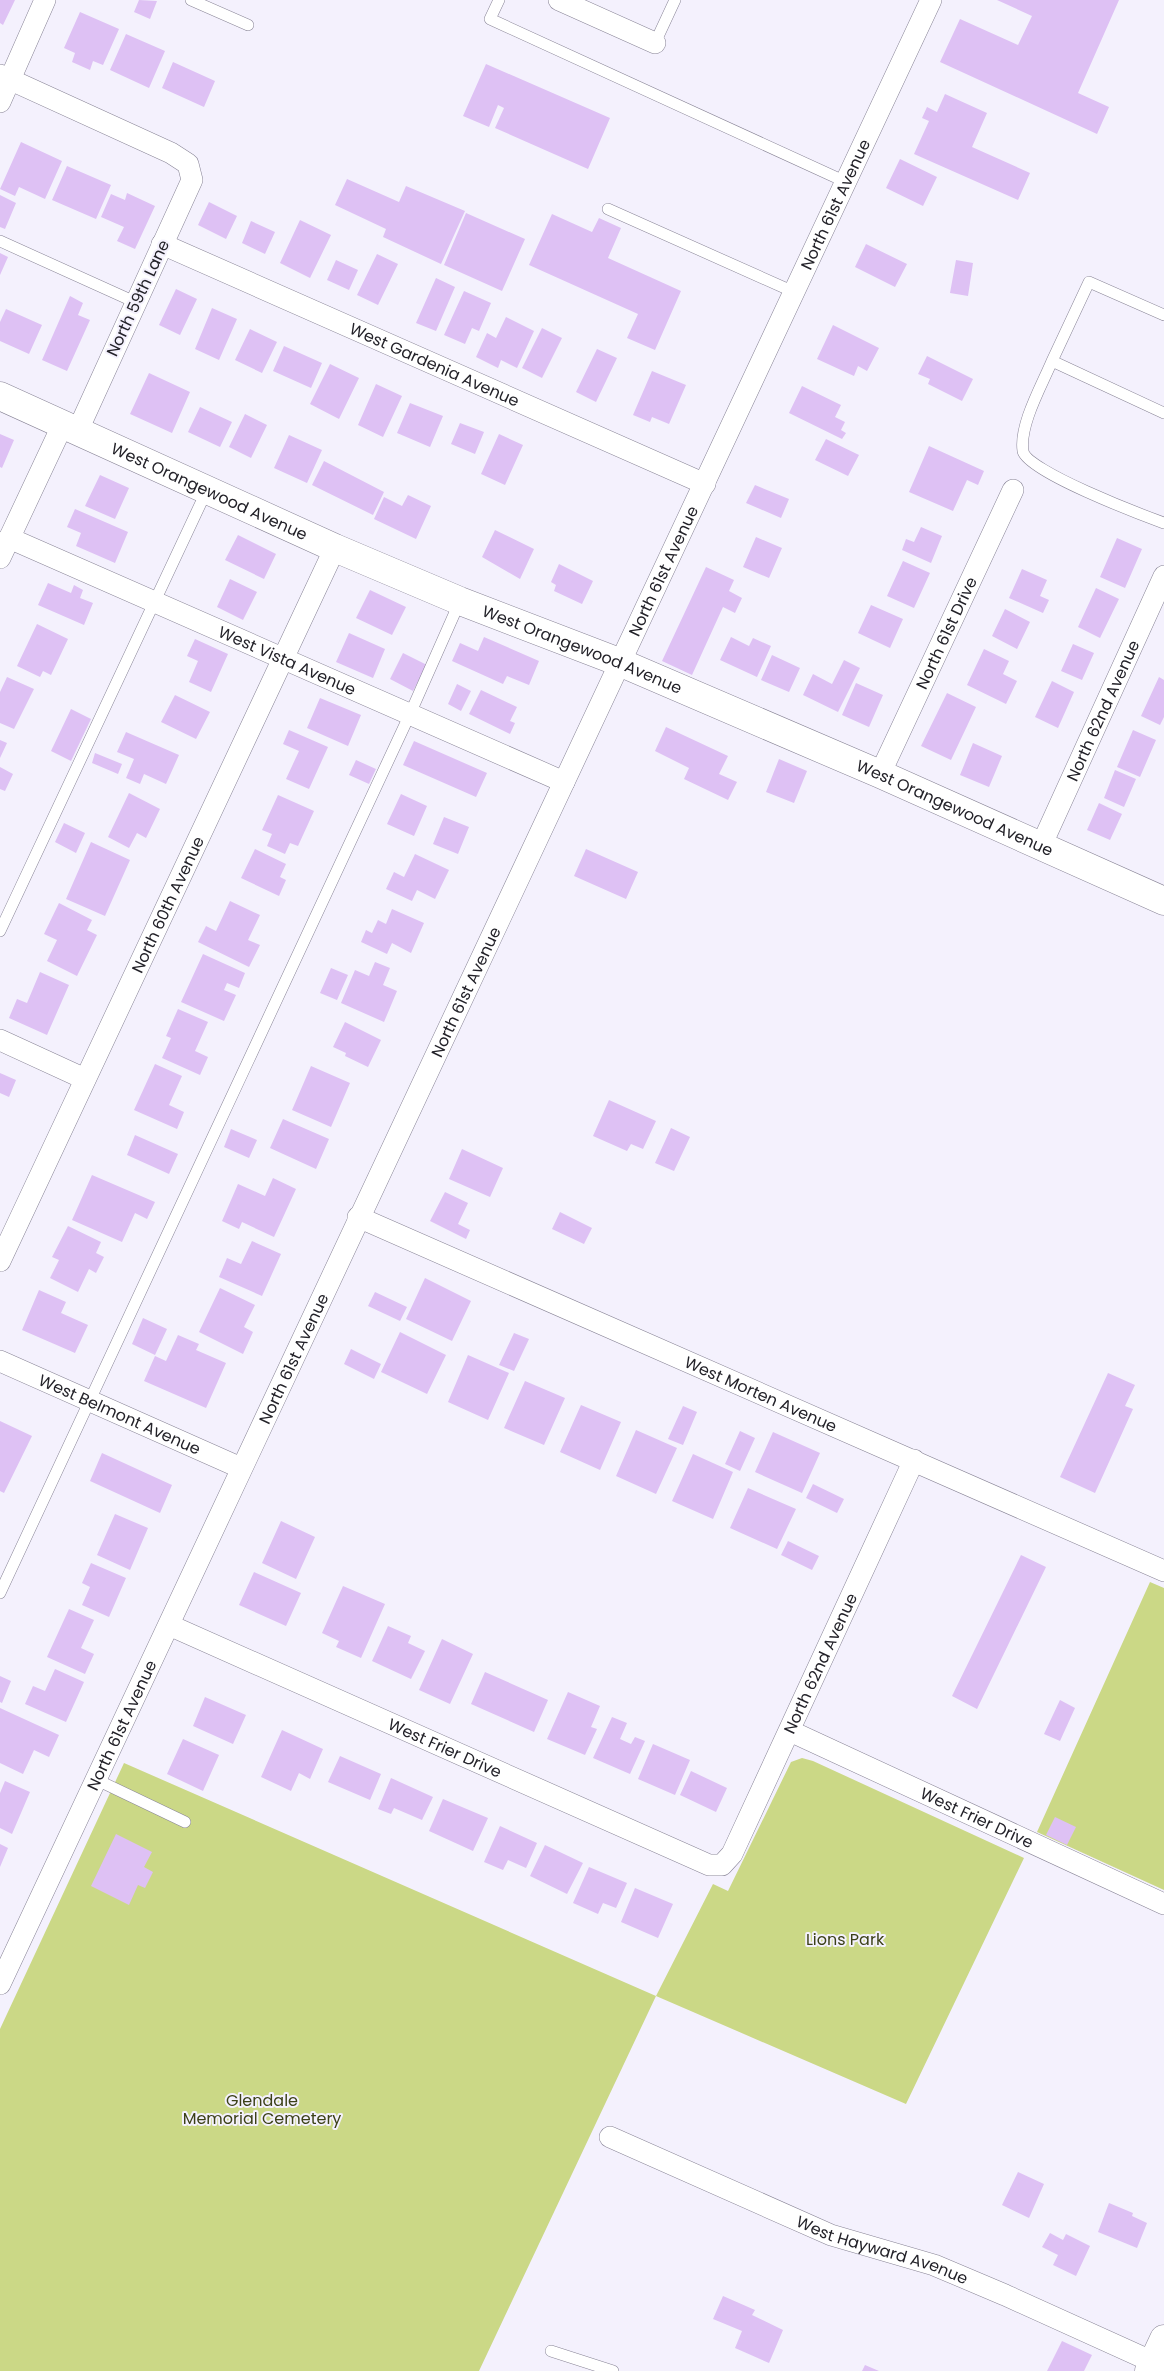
<svg xmlns="http://www.w3.org/2000/svg" width="1164" height="2371" viewBox="0 0 1164 2371" font-family="Poppins,sans-serif">
	<rect width="100%" height="100%" fill="#f4f1fd"/>
	<!-- green -->
	<path fill="#cbd886" d="M 1150,1582 L 1164,1588 L 1164,1890 L 1037,1832 Z
		M 802,1758 L 813,1761 L 1024,1858 L 906,2104 L 656,1996 L 479,2371 L 0,2371 L 0,2029 L 124,1763 L 656,1996 L 713,1884 L 728,1891 L 791,1762 Z"/>
	<!-- building -->
	<path fill="#dec1f4" d="M 0,0 L 15,0 L 3,25 L 0,23 Z
		M 139,0 L 157,1 L 150,19 L 134,12 Z
		M 997,0 L 1119,0 L 1078,93 L 1109,107 L 1097,134 L 940,62 L 960,19 L 1018,45 L 1032,16 Z
		M 80,12 L 119,29 L 103,65 L 93,61 L 90,70 L 72,62 L 75,53 L 64,48 Z
		M 126,34 L 165,51 L 149,88 L 110,70 Z
		M 173,62 L 215,81 L 204,107 L 162,88 Z
		M 486,64 L 610,118 L 588,169 L 495,128 L 504,108 L 498,105 L 489,127 L 463,116 Z
		M 945,94 L 987,113 L 972,147 L 1030,173 L 1018,200 L 914,154 L 929,121 L 922,118 L 927,107 L 937,112 Z
		M 21,142 L 62,161 L 45,199 L 19,187 L 15,196 L 0,189 Z
		M 900,159 L 937,177 L 923,206 L 886,188 Z
		M 67,166 L 111,185 L 96,219 L 52,200 Z
		M 347,179 L 399,202 L 406,186 L 465,211 L 441,264 L 383,237 L 386,229 L 335,205 Z
		M 127,193 L 155,206 L 135,249 L 117,241 L 124,227 L 101,217 L 111,194 L 125,200 Z
		M 0,195 L 16,203 L 5,229 L 0,227 Z
		M 209,202 L 237,216 L 226,239 L 198,225 Z
		M 466,213 L 525,239 L 502,291 L 444,265 Z
		M 552,214 L 592,232 L 599,218 L 621,228 L 608,258 L 681,291 L 655,350 L 627,338 L 638,314 L 529,265 Z
		M 300,220 L 331,235 L 310,278 L 280,263 Z
		M 251,221 L 275,232 L 265,254 L 242,243 Z
		M 866,244 L 907,264 L 895,287 L 855,267 Z
		M 0,253 L 8,257 L 0,275 Z
		M 377,254 L 398,264 L 378,305 L 357,295 Z
		M 336,260 L 358,270 L 349,290 L 327,280 Z
		M 956,260 L 973,263 L 968,296 L 950,293 Z
		M 436,278 L 455,287 L 436,331 L 416,323 Z
		M 176,289 L 197,299 L 180,335 L 159,325 Z
		M 464,291 L 491,303 L 479,331 L 472,328 L 465,344 L 444,335 Z
		M 70,296 L 83,303 L 78,315 L 90,320 L 67,371 L 42,360 Z
		M 212,308 L 237,319 L 219,360 L 195,349 Z
		M 6,309 L 42,325 L 29,354 L 0,341 L 0,322 Z
		M 506,317 L 534,331 L 517,368 L 501,360 L 498,368 L 476,357 L 487,333 L 496,338 Z
		M 833,325 L 879,348 L 867,371 L 858,366 L 854,376 L 817,359 Z
		M 542,328 L 562,338 L 542,378 L 522,368 Z
		M 250,329 L 277,342 L 262,373 L 235,360 Z
		M 284,346 L 322,363 L 311,388 L 273,371 Z
		M 597,349 L 617,358 L 596,402 L 576,392 Z
		M 927,356 L 973,379 L 962,401 L 928,384 L 930,379 L 918,374 Z
		M 330,364 L 359,378 L 339,419 L 310,404 Z
		M 652,371 L 686,385 L 669,424 L 652,417 L 650,422 L 633,415 Z
		M 149,373 L 190,392 L 172,433 L 130,414 Z
		M 376,384 L 402,396 L 383,437 L 358,425 Z
		M 802,386 L 841,405 L 835,417 L 845,422 L 841,430 L 846,433 L 842,439 L 789,413 Z
		M 410,403 L 443,416 L 430,447 L 397,433 Z
		M 200,407 L 232,422 L 220,447 L 188,432 Z
		M 245,414 L 267,425 L 251,458 L 229,447 Z
		M 460,423 L 484,432 L 475,454 L 451,444 Z
		M 0,434 L 14,440 L 2,468 L 0,467 Z
		M 499,434 L 523,445 L 505,485 L 481,474 Z
		M 289,435 L 322,450 L 307,483 L 274,468 Z
		M 826,439 L 859,455 L 848,476 L 815,460 Z
		M 929,446 L 984,471 L 978,485 L 967,480 L 953,511 L 909,492 Z
		M 324,461 L 384,492 L 373,515 L 312,485 Z
		M 100,475 L 129,488 L 115,519 L 85,506 Z
		M 755,485 L 789,499 L 781,518 L 746,503 Z
		M 408,495 L 431,506 L 416,539 L 374,519 L 384,497 L 402,506 Z
		M 75,509 L 128,532 L 115,563 L 76,546 L 81,533 L 67,527 Z
		M 921,527 L 942,536 L 931,563 L 902,550 L 906,539 L 914,542 Z
		M 495,530 L 534,549 L 520,579 L 482,557 Z
		M 238,535 L 276,554 L 264,579 L 225,560 Z
		M 756,537 L 782,548 L 769,578 L 743,567 Z
		M 1117,538 L 1142,549 L 1125,588 L 1100,577 Z
		M 903,561 L 930,573 L 914,608 L 887,596 Z
		M 559,564 L 593,581 L 582,604 L 554,591 L 556,585 L 551,582 Z
		M 706,567 L 734,580 L 729,591 L 742,598 L 735,613 L 723,607 L 692,675 L 662,661 Z
		M 1022,569 L 1047,580 L 1040,596 L 1049,600 L 1043,613 L 1009,598 Z
		M 230,579 L 257,592 L 243,620 L 217,607 Z
		M 48,583 L 71,593 L 74,585 L 83,590 L 80,598 L 93,603 L 84,625 L 38,605 Z
		M 1096,588 L 1119,599 L 1100,638 L 1078,627 Z
		M 370,590 L 406,607 L 392,635 L 356,618 Z
		M 871,605 L 903,619 L 890,648 L 858,633 Z
		M 1005,609 L 1030,622 L 1017,649 L 992,636 Z
		M 37,624 L 68,639 L 51,675 L 43,671 L 40,677 L 17,666 Z
		M 349,633 L 385,649 L 373,678 L 336,662 Z
		M 484,637 L 539,661 L 529,685 L 507,676 L 503,684 L 452,661 L 460,643 L 478,651 Z
		M 731,637 L 749,646 L 753,638 L 771,646 L 757,677 L 720,660 Z
		M 195,639 L 228,654 L 211,692 L 189,682 L 198,661 L 187,656 Z
		M 1073,644 L 1094,653 L 1082,680 L 1061,671 Z
		M 984,649 L 1009,661 L 1003,674 L 1017,681 L 1006,704 L 967,685 Z
		M 403,653 L 427,665 L 413,691 L 390,679 Z
		M 772,655 L 800,668 L 789,692 L 761,680 Z
		M 844,660 L 860,668 L 838,712 L 803,695 L 813,674 L 832,684 Z
		M 7,677 L 34,689 L 14,729 L 0,723 L 0,692 Z
		M 1159,677 L 1164,680 L 1164,717 L 1160,725 L 1141,716 Z
		M 1052,681 L 1074,692 L 1058,728 L 1035,717 Z
		M 856,683 L 883,695 L 869,727 L 842,715 Z
		M 457,684 L 471,691 L 461,711 L 448,704 Z
		M 481,690 L 517,707 L 510,721 L 515,723 L 510,734 L 469,714 Z
		M 947,693 L 976,707 L 951,760 L 921,746 Z
		M 175,695 L 210,712 L 196,739 L 161,722 Z
		M 320,698 L 361,715 L 348,746 L 307,728 Z
		M 71,709 L 91,719 L 71,761 L 51,751 Z
		M 666,727 L 728,756 L 719,774 L 737,782 L 728,800 L 684,779 L 689,768 L 655,751 Z
		M 289,730 L 328,747 L 309,789 L 286,779 L 299,751 L 283,744 Z
		M 1133,730 L 1156,740 L 1140,777 L 1117,767 Z
		M 126,732 L 179,755 L 166,784 L 144,774 L 140,784 L 126,778 L 134,759 L 117,752 Z
		M 0,740 L 7,743 L 0,758 Z
		M 414,741 L 487,773 L 476,797 L 403,765 Z
		M 973,743 L 1002,756 L 989,787 L 960,775 Z
		M 95,753 L 122,764 L 118,774 L 92,763 Z
		M 779,759 L 807,771 L 794,803 L 766,792 Z
		M 356,760 L 376,769 L 369,784 L 349,775 Z
		M 0,767 L 13,774 L 5,791 L 0,789 Z
		M 1115,770 L 1136,779 L 1124,807 L 1104,798 Z
		M 129,793 L 160,809 L 146,838 L 137,833 L 129,848 L 108,837 Z
		M 401,794 L 427,806 L 414,836 L 387,824 Z
		M 278,795 L 314,811 L 298,846 L 290,843 L 285,854 L 267,846 L 272,834 L 262,830 Z
		M 1099,803 L 1122,814 L 1110,840 L 1087,830 Z
		M 444,817 L 469,827 L 458,854 L 433,844 Z
		M 64,823 L 85,833 L 76,853 L 55,842 Z
		M 91,842 L 130,860 L 105,916 L 66,899 Z
		M 255,849 L 286,864 L 280,877 L 286,880 L 279,896 L 241,878 Z
		M 586,849 L 638,872 L 626,899 L 574,876 Z
		M 415,854 L 449,870 L 435,899 L 417,890 L 412,901 L 386,889 L 394,872 L 404,877 Z
		M 230,901 L 260,915 L 248,940 L 260,945 L 249,967 L 198,942 L 206,926 L 216,931 Z
		M 59,903 L 92,920 L 87,930 L 97,935 L 77,976 L 47,961 L 57,940 L 44,934 Z
		M 392,909 L 424,923 L 411,953 L 392,943 L 387,954 L 361,942 L 366,930 L 372,933 L 378,920 L 386,924 Z
		M 203,954 L 245,973 L 239,988 L 227,983 L 224,990 L 236,995 L 224,1021 L 181,1002 Z
		M 375,962 L 390,968 L 383,985 L 397,991 L 384,1022 L 341,1003 L 355,970 L 369,976 Z
		M 331,968 L 348,975 L 337,1000 L 320,993 Z
		M 40,972 L 69,985 L 47,1035 L 9,1018 L 17,999 L 27,1003 Z
		M 178,1009 L 208,1022 L 195,1051 L 208,1057 L 200,1075 L 162,1058 L 171,1038 L 166,1036 Z
		M 345,1022 L 381,1040 L 368,1067 L 345,1056 L 346,1053 L 333,1047 Z
		M 155,1064 L 182,1076 L 169,1105 L 184,1112 L 177,1129 L 134,1110 Z
		M 311,1066 L 350,1083 L 331,1127 L 292,1110 Z
		M 0,1073 L 16,1080 L 9,1097 L 0,1093 Z
		M 609,1100 L 656,1121 L 643,1149 L 631,1144 L 627,1151 L 593,1136 Z
		M 283,1119 L 329,1139 L 316,1169 L 270,1148 Z
		M 671,1128 L 690,1137 L 674,1171 L 655,1163 Z
		M 231,1129 L 257,1140 L 249,1158 L 224,1147 Z
		M 135,1135 L 178,1154 L 169,1174 L 127,1155 Z
		M 462,1149 L 503,1168 L 490,1197 L 449,1179 Z
		M 92,1175 L 155,1202 L 147,1219 L 135,1213 L 122,1242 L 72,1220 Z
		M 273,1178 L 296,1189 L 274,1237 L 242,1222 L 239,1229 L 222,1221 L 238,1184 L 265,1196 Z
		M 445,1192 L 468,1203 L 458,1224 L 470,1230 L 466,1239 L 430,1221 Z
		M 560,1212 L 592,1228 L 584,1244 L 552,1229 Z
		M 68,1226 L 101,1242 L 96,1253 L 104,1257 L 96,1273 L 89,1269 L 78,1292 L 50,1278 L 59,1260 L 52,1257 Z
		M 252,1241 L 281,1254 L 262,1296 L 219,1277 L 227,1258 L 241,1264 Z
		M 425,1278 L 471,1301 L 452,1341 L 406,1319 Z
		M 220,1288 L 255,1305 L 244,1327 L 253,1332 L 243,1354 L 199,1332 Z
		M 39,1290 L 66,1302 L 61,1313 L 88,1325 L 75,1353 L 22,1330 Z
		M 375,1292 L 407,1307 L 400,1321 L 368,1306 Z
		M 143,1318 L 167,1329 L 155,1355 L 132,1344 Z
		M 400,1332 L 446,1355 L 427,1394 L 381,1372 Z
		M 514,1333 L 529,1339 L 514,1371 L 499,1365 Z
		M 178,1335 L 199,1344 L 196,1350 L 226,1363 L 206,1408 L 144,1381 L 155,1356 L 166,1361 Z
		M 351,1349 L 381,1364 L 374,1379 L 344,1364 Z
		M 468,1355 L 509,1373 L 488,1420 L 448,1402 Z
		M 1108,1373 L 1135,1385 L 1125,1406 L 1133,1409 L 1095,1493 L 1060,1477 Z
		M 525,1381 L 565,1398 L 544,1445 L 504,1428 Z
		M 581,1405 L 621,1422 L 600,1470 L 560,1452 Z
		M 683,1406 L 697,1412 L 683,1445 L 668,1439 Z
		M 0,1421 L 32,1436 L 4,1493 L 0,1491 Z
		M 636,1430 L 677,1448 L 656,1494 L 616,1476 Z
		M 740,1431 L 755,1438 L 740,1471 L 725,1464 Z
		M 773,1432 L 820,1453 L 802,1493 L 755,1472 Z
		M 102,1453 L 172,1485 L 160,1513 L 90,1481 Z
		M 693,1454 L 733,1472 L 713,1519 L 672,1501 Z
		M 813,1484 L 844,1499 L 837,1513 L 806,1498 Z
		M 748,1488 L 796,1509 L 777,1549 L 730,1528 Z
		M 115,1514 L 148,1528 L 130,1570 L 97,1555 Z
		M 281,1521 L 315,1537 L 296,1579 L 262,1563 Z
		M 788,1541 L 819,1556 L 812,1570 L 781,1555 Z
		M 1021,1555 L 1046,1567 L 977,1709 L 952,1696 Z
		M 91,1563 L 126,1578 L 109,1617 L 82,1605 L 90,1587 L 82,1583 Z
		M 254,1572 L 301,1593 L 286,1626 L 239,1605 Z
		M 343,1586 L 385,1604 L 361,1658 L 336,1647 L 339,1641 L 322,1633 Z
		M 69,1609 L 94,1620 L 81,1648 L 94,1654 L 85,1674 L 47,1657 Z
		M 388,1626 L 411,1636 L 408,1643 L 425,1651 L 411,1679 L 372,1661 Z
		M 442,1639 L 473,1654 L 450,1704 L 419,1690 Z
		M 55,1669 L 84,1682 L 66,1722 L 25,1704 L 33,1686 L 45,1691 Z
		M 485,1672 L 548,1700 L 534,1732 L 471,1704 Z
		M 0,1676 L 11,1681 L 2,1703 L 0,1702 Z
		M 568,1692 L 600,1706 L 591,1727 L 597,1729 L 585,1755 L 547,1739 Z
		M 205,1697 L 246,1715 L 233,1744 L 193,1726 Z
		M 1060,1700 L 1075,1708 L 1060,1741 L 1044,1734 Z
		M 0,1708 L 59,1735 L 49,1757 L 34,1750 L 23,1774 L 0,1763 Z
		M 612,1717 L 627,1723 L 620,1739 L 631,1744 L 635,1737 L 645,1741 L 630,1774 L 593,1758 Z
		M 282,1730 L 323,1749 L 310,1779 L 299,1773 L 291,1791 L 261,1777 Z
		M 183,1739 L 219,1755 L 203,1791 L 167,1774 Z
		M 653,1744 L 690,1760 L 675,1795 L 638,1779 Z
		M 340,1756 L 381,1774 L 370,1800 L 328,1782 Z
		M 691,1771 L 727,1788 L 716,1812 L 680,1795 Z
		M 391,1778 L 433,1797 L 422,1820 L 394,1808 L 391,1814 L 378,1809 Z
		M 5,1781 L 30,1792 L 12,1834 L 0,1828 L 0,1793 Z
		M 443,1799 L 488,1818 L 473,1851 L 429,1831 Z
		M 1055,1817 L 1076,1827 L 1067,1845 L 1046,1835 Z
		M 500,1826 L 537,1843 L 526,1868 L 508,1860 L 503,1870 L 484,1862 Z
		M 116,1834 L 152,1852 L 144,1867 L 153,1872 L 145,1888 L 138,1885 L 129,1905 L 91,1886 Z
		M 0,1844 L 8,1848 L 0,1867 Z
		M 545,1845 L 583,1863 L 567,1894 L 530,1876 Z
		M 589,1867 L 627,1883 L 616,1908 L 603,1903 L 598,1914 L 573,1903 Z
		M 635,1888 L 673,1904 L 658,1938 L 621,1922 Z
		M 1018,2172 L 1044,2184 L 1029,2218 L 1002,2205 Z
		M 1109,2203 L 1133,2213 L 1132,2216 L 1147,2223 L 1137,2248 L 1098,2232 Z
		M 1050,2233 L 1063,2240 L 1066,2234 L 1090,2246 L 1076,2276 L 1053,2265 L 1058,2255 L 1042,2247 Z
		M 723,2296 L 755,2310 L 752,2315 L 783,2330 L 769,2363 L 735,2348 L 742,2331 L 713,2319 Z
		M 1062,2341 L 1092,2355 L 1084,2371 L 1047,2371 Z
		M 865,2365 L 879,2371 L 862,2371 Z"/>
	<g fill="none" stroke-linecap="round" stroke-linejoin="round">
		<!-- lane casing -->
		<g stroke="#888496" stroke-width="12">
			<path id="lane" d="M 191,0 L 248,25
				M 499,0 L 490,19 L 846,182
				M 655,43 L 675,0
				M 608,209 L 794,292
				M 0,241 L 135,302
				M 1164,315 L 1089,282 L 1052,361 L 1164,413
				M 1052,361 C 1042,385 1019,425 1023,451 C 1026,471 1142,515 1164,523
				M 0,931 L 207,490
				M 0,1593 L 410,714 L 460,601
				M 95,1779 L 185,1822
				M 551,2351 L 613,2371"/>
		</g>
		<!-- street casing -->
		<g stroke="#888496" stroke-width="22">
			<g id="street">
				<path d="M 559,0 L 655,43"/>
				<path d="M 0,75 L 171,153 L 188,164 L 192,180 L 78,430"/>
				<path d="M 0,102 L 45,0"/>
				<path id="s1" d="M 162,244 L 705,484"/>
				<path id="s2" d="M 9,538 L 564,782"/>
				<path d="M 0,558 L 63,424"/>
				<path id="s3" d="M 880,774 L 1013,490"/>
				<path id="s4" d="M 1041,846 L 1164,576"/>
				<path d="M 0,1040 L 85,1079"/>
				<path id="s5" d="M 358,1217 L 1164,1571"/>
				<path id="s6" d="M 0,1261 L 335,548"/>
				<path id="s7" d="M 0,1361 L 241,1468"/>
				<path id="s8" d="M 169,1625 L 709,1865 L 722,1865 L 732,1854 L 914,1460"/>
				<path id="s9" d="M 790,1731 L 1164,1904"/>
				<path id="s10" d="M 0,1984 L 931,0"/>
				<path id="s11" d="M 610,2137 L 831,2235 L 934,2265 L 1005,2295 L 1153,2362"/>
			</g>
		</g>
		<!-- secondary casing -->
		<g stroke="#888496" stroke-width="29">
			<g id="secondary">
				<path id="s12" d="M 0,396 L 335,548 L 460,601 L 619,662 L 880,774 L 1164,901"/>
				<path d="M 1149,2371 L 1164,2339"/>
			</g>
		</g>
		<!-- lane -->
		<use href="#lane" stroke="#fff" stroke-width="11"/>
		<!-- street -->
		<use href="#street" stroke="#fff" stroke-width="21"/>
		<!-- secondary -->
		<use href="#secondary" stroke="#fff" stroke-width="28"/>
	</g>
	<g text-anchor="middle" dominant-baseline="central" stroke-width="4" stroke-linejoin="round" paint-order="stroke">
		<!-- street labels -->
		<g font-size="16" fill="#232229" stroke="#f4f1fd">
			<text stroke="none"><textPath href="#s10" startOffset="1966">North 61st Avenue</textPath></text>
			<text transform="translate(138 298) rotate(-65)">North 59th Lane</text>
			<text stroke="none"><textPath href="#s1" startOffset="298">West Gardenia Avenue</textPath></text>
			<text stroke="none"><textPath href="#s12" startOffset="230">West Orangewood Avenue</textPath></text>
			<text stroke="none"><textPath href="#s10" startOffset="1561">North 61st Avenue</textPath></text>
			<text stroke="none"><textPath href="#s3" startOffset="156">North 61st Drive</textPath></text>
			<text stroke="none"><textPath href="#s12" startOffset="635">West Orangewood Avenue</textPath></text>
			<text stroke="none"><textPath href="#s2" startOffset="304">West Vista Avenue</textPath></text>
			<text stroke="none"><textPath href="#s4" startOffset="149">North 62nd Avenue</textPath></text>
			<text stroke="none"><textPath href="#s12" startOffset="1040">West Orangewood Avenue</textPath></text>
			<text stroke="none"><textPath href="#s6" startOffset="394">North 60th Avenue</textPath></text>
			<text stroke="none"><textPath href="#s10" startOffset="1096">North 61st Avenue</textPath></text>
			<text stroke="none"><textPath href="#s10" startOffset="691">North 61st Avenue</textPath></text>
			<text stroke="none"><textPath href="#s5" startOffset="440">West Morten Avenue</textPath></text>
			<text stroke="none"><textPath href="#s7" startOffset="131">West Belmont Avenue</textPath></text>
			<text stroke="none"><textPath href="#s8" startOffset="829">North 62nd Avenue</textPath></text>
			<text stroke="none"><textPath href="#s10" startOffset="286">North 61st Avenue</textPath></text>
			<text stroke="none"><textPath href="#s8" startOffset="302">West Frier Drive</textPath></text>
			<text stroke="none"><textPath href="#s9" startOffset="206">West Frier Drive</textPath></text>
			<text stroke="none"><textPath href="#s11" startOffset="295">West Hayward Avenue</textPath></text>
		</g>
		<!-- park labels -->
		<g font-size="16" fill="#3b4017" stroke="#f4f1fd">
			<text x="845" y="1939">Lions Park</text>
			<text x="262" y="2100">Glendale<tspan x="262" dy="18">Memorial Cemetery</tspan></text>
		</g>
	</g>
</svg>
